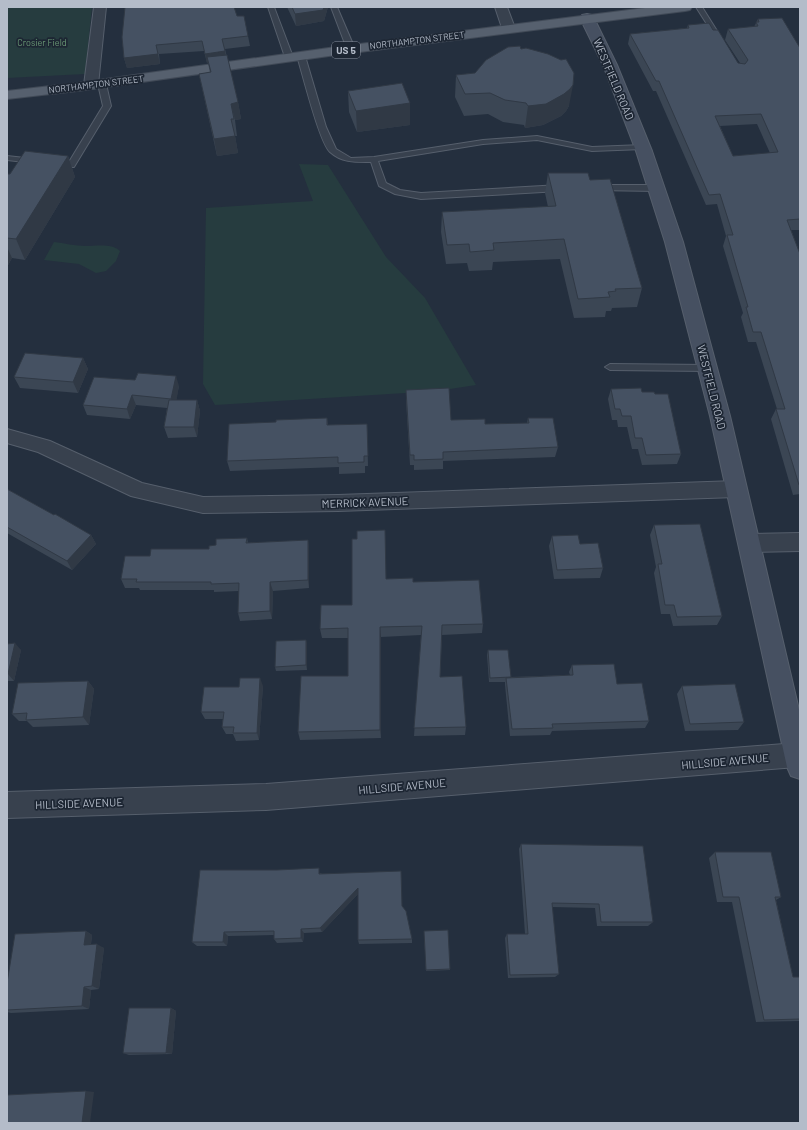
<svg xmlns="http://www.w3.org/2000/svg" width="807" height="1130" viewBox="0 0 807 1130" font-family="Barlow,sans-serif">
	<rect width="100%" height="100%" fill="#242f3e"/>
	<!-- green -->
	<path fill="#263c3f" d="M 7,7 L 92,7 L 85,74 L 7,78 Z
		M 299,164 L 328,165 L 386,257 L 425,298 L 476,385 L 437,391 L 215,405 L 203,384 L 206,208 L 313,201 Z
		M 54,242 C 64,243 75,246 86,246 C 96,246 112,243 120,251 L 116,261 L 106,271 L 96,273 L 79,264 L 44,260 Z"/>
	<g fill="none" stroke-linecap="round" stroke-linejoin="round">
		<!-- service casing -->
		<g stroke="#565f6c" stroke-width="2">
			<path id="service" d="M 268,7 L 274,7 L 293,57 L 292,59 L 289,59 L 285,57 Z
				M 331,7 L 337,7 L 355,49 L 353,50 L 349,50 L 347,49 Z
				M 696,7 L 702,7 L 724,42 L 723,43 L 719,43 Z
				M 298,54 L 304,54 L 305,56 L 326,127 L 336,149 L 351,158 L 374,157 L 483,140 L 537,136 L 592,147 L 643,145 L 647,147 L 643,149 L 592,151 L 537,140 L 483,144 L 378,161 L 386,183 L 400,190 L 421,193 L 560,185 L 564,188 L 560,191 L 421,199 L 395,194 L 379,186 L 371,162 C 356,162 342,163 330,152 C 319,141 303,75 297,56 Z
				M 99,82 L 102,82 L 106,84 L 111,106 L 74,167 L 54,166 L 53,164 L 57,162 L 69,162 L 103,106 L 98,84 Z
				M 7,156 L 34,159 L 38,161 L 34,163 L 7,160 Z
				M 598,185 L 656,185 L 660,188 L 656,191 L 595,190 L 594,188 Z
				M 610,364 L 707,365 L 712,368 L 707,371 L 610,370 L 605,367 Z"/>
		</g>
		<!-- minor casing -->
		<g stroke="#565f6c" stroke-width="2">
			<path id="minor" d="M 94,7 L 106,7 L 98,85 L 96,88 L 91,89 L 86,88 L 84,85 Z
				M 495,7 L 507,7 L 515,28 L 513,31 L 503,31 Z
				M 7,429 L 50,441 L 142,483 L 203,497 L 338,495 L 736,481 L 743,483 L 746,489 L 743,495 L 736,497 L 338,511 L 203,513 L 131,496 L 38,452 L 7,443 Z
				M 800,533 L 800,551 L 749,552 L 742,549 L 739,543 L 742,537 L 749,534 Z"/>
		</g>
		<!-- tertiary casing -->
		<g stroke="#565f6c" stroke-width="2">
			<path id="tertiary" d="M 797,743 L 800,744 L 800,766 L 797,767 L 266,810 L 7,818 L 7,792 L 266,784 Z"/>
		</g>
		<!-- secondary casing -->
		<g stroke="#565f6c" stroke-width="2">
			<path id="secondary" d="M 587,14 L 592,15 L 594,18 L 617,65 L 652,151 L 683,242 L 730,416 L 800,714 L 800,779 L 791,776 L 787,767 L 710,416 L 665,242 L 636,151 L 603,65 L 580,18 L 582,15 Z"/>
		</g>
		<!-- primary casing -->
		<g stroke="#414a57" stroke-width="2">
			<path id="primary" d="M 653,7 L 692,7 L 690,10 L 685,11 L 336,55 L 77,91 L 7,99 L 7,91 L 77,83 L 336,47 Z"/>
		</g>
		<!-- service -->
		<use href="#service" fill="#38414e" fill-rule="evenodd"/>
		<!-- minor -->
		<use href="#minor" fill="#38414e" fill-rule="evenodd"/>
		<!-- tertiary -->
		<use href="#tertiary" fill="#38414e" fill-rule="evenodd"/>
		<!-- secondary -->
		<use href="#secondary" fill="#465061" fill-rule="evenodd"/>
		<!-- primary -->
		<use href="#primary" fill="#56606e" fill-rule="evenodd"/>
	</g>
	<!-- wall -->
	<path fill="#3b4654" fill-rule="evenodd" d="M 287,7 L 328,7 L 324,21 L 296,26 Z
		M 237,16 L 248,36 L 250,46 L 225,49 L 238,102 L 241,119 L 235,120 L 237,136 L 235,136 L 238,153 L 217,156 L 199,74 L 210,73 L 208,63 L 207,63 L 204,51 L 159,54 L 160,64 L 127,68 L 124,58 L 122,37 Z
		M 758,19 L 800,48 L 800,230 L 791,230 L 800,254 L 800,494 L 793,495 L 771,419 L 776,409 L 777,409 L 756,342 L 748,342 L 741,317 L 743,313 L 723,246 L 726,236 L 717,204 L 706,205 L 656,91 L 653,91 L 628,44 L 630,34 L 687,28 L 688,25 L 713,30 L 738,63 L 740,63 L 725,40 L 728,29 L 754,27 ZM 757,124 L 770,153 L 733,156 L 720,126 Z
		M 475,73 L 569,106 L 566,111 L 561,116 L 543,125 L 525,128 L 524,125 L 503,122 L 488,114 L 464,116 L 455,97 L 456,75 Z
		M 348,91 L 410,103 L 410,125 L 357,132 L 349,112 Z
		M 68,156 L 75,177 L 25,260 L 12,258 L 7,267 L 7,174 L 10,174 Z
		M 548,173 L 590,180 L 642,288 L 637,307 L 612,308 L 611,311 L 606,311 L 605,317 L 574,318 L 560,259 L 493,262 L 492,270 L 469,271 L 467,263 L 446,264 L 441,232 L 442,212 L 548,207 L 545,193 Z
		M 83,358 L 88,369 L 78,393 L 20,388 L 14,377 Z
		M 94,377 L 179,386 L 176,400 L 197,400 L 200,411 L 197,437 L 168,438 L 164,427 L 167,408 L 136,405 L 130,419 L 87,415 L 83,405 Z
		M 611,389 L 642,392 L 655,394 L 681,454 L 677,464 L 642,465 L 638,449 L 632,449 L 627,427 L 618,427 L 617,420 L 612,420 L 608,399 Z
		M 406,390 L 451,420 L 485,424 L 527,423 L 528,418 L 558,447 L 555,457 L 443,461 L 443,469 L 414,470 L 414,465 L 410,465 L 406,400 Z
		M 327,418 L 328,425 L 367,424 L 368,466 L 365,466 L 365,473 L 339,474 L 339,467 L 230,471 L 227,461 L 276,422 Z
		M 7,489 L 54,515 L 91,535 L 96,544 L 72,570 L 7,533 Z
		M 654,525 L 722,616 L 717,625 L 673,626 L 670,614 L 661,614 L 654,573 L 656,567 L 650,535 Z
		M 552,536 L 580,544 L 603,568 L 600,578 L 554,579 L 549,546 Z
		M 247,538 L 248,543 L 308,540 L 309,549 L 309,588 L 273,591 L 272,619 L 240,621 L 238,613 L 239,591 L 214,592 L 214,590 L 140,590 L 139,588 L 125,588 L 121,579 L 150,556 L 209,549 L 216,545 Z
		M 386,579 L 413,582 L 483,624 L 482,633 L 442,635 L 440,677 L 466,727 L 465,735 L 414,736 L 421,635 L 381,637 L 381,738 L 300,740 L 298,732 L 348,676 L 348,638 L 322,638 L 320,629 Z
		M 306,640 L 307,645 L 307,670 L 276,671 L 275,667 Z
		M 7,644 L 21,650 L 14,681 L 7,681 Z
		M 488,650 L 511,677 L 570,675 L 569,672 L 572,665 L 617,684 L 649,721 L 645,728 L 552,731 L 550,735 L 510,736 L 505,685 L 505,682 L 489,682 L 487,655 Z
		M 88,681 L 94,689 L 89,725 L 33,727 L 27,721 L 19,721 L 12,714 Z
		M 263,686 L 259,740 L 236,741 L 233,734 L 226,734 L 222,727 L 223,719 L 205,719 L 201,712 L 239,687 Z
		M 682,686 L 744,722 L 738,730 L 685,731 L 677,694 Z
		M 521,844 L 653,922 L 648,926 L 597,926 L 595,908 L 552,907 L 559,974 L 555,977 L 508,978 L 505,938 L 507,934 L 525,934 L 519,849 Z
		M 715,852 L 781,897 L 776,900 L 793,977 L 800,977 L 800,1021 L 756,1022 L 732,902 L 717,902 L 709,858 Z
		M 320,873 L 402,906 L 412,939 L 412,943 L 359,944 L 358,940 L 358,894 L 322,932 L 304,933 L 303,942 L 277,943 L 274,939 L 274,935 L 228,936 L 227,946 L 197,946 L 192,942 Z
		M 86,931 L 92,935 L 91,944 L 104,948 L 99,989 L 91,990 L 89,1009 L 11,1013 L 7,1012 L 7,983 Z
		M 424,931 L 450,969 L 450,970 L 426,971 Z
		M 171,1008 L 176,1011 L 172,1054 L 129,1055 L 123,1053 Z"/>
	<!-- shaded-wall -->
	<path fill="#303945" d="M 324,7 L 328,7 L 324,21 L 296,26 L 295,14 Z
		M 156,45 L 160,64 L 127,68 L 124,58 Z
		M 225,51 L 227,61 L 207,57 L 208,63 L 207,63 L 205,54 Z
		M 573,85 L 569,106 L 566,111 L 561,116 L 543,125 L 525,128 L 528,106 Z
		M 238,102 L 241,119 L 235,120 L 231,104 Z
		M 410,103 L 410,125 L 357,132 L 356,111 Z
		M 235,136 L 238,153 L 217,156 L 214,139 Z
		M 68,156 L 75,177 L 25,260 L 16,239 Z
		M 7,247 L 12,258 L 7,267 Z
		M 83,358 L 88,369 L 78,393 L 73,382 Z
		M 176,376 L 179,386 L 175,409 L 171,399 Z
		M 132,395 L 136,405 L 130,419 L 127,409 Z
		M 197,400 L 200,411 L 197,437 L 194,427 Z
		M 91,535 L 96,544 L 72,570 L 67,561 Z
		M 308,540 L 309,549 L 309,588 L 308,580 Z
		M 270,582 L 273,591 L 272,619 L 270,611 Z
		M 380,627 L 381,637 L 381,738 L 380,730 Z
		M 306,640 L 307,645 L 307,670 L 306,665 Z
		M 15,643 L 21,650 L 14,681 L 8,674 Z
		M 260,678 L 263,686 L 259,740 L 257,733 Z
		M 88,681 L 94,689 L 89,725 L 83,717 Z
		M 358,888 L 359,893 L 322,932 L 320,928 Z
		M 301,929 L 304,933 L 303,942 L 301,938 Z
		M 86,931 L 92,935 L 90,949 L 84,945 Z
		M 224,932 L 228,936 L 227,946 L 223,942 Z
		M 97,944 L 104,948 L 99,989 L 92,986 Z
		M 84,987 L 91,990 L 89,1009 L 82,1006 Z
		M 171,1008 L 176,1011 L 172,1054 L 166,1053 Z
		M 86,1091 L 94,1092 L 90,1123 L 82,1123 Z"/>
	<!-- building -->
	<path fill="#455162" stroke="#303945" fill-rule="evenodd" d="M 125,7 L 234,7 L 237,16 L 244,16 L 248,36 L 222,39 L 225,51 L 205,54 L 202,41 L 156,45 L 158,54 L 124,58 L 122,37 Z
		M 292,7 L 324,7 L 323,10 L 295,14 Z
		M 782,18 L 800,48 L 800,219 L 787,220 L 800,254 L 800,485 L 799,485 L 776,409 L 785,409 L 761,332 L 753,332 L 746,307 L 748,307 L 727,235 L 733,235 L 720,194 L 709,195 L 659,81 L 656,81 L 630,34 L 689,28 L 688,25 L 709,23 L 713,30 L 718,30 L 738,63 L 745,64 L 748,60 L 728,29 L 758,26 L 756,22 L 759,22 L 758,19 ZM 761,114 L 778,152 L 733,156 L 715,116 Z
		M 520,46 L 521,49 L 526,48 L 548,54 L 561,60 L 566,59 L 574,73 L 573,85 L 570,89 L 564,94 L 546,104 L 528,106 L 526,103 L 505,100 L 490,93 L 465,94 L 456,75 L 475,73 L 486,60 L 508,47 Z
		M 227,55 L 238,102 L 231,104 L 234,119 L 231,119 L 235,136 L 214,139 L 199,74 L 211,72 L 207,57 Z
		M 402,83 L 410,103 L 356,111 L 348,91 Z
		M 25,151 L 68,156 L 16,239 L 7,238 L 7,174 L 10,174 Z
		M 548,173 L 588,173 L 590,180 L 610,179 L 642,288 L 615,289 L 616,291 L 608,292 L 610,297 L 578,299 L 564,239 L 493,243 L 494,250 L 470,252 L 469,244 L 447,245 L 442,212 L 556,206 Z
		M 25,353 L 83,358 L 73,382 L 14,377 Z
		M 138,373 L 176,376 L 171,399 L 132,395 L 127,409 L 83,405 L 94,377 L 135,380 Z
		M 449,388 L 451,420 L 485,419 L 485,424 L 529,423 L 528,418 L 553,418 L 558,447 L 443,452 L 443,459 L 414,460 L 414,455 L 410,455 L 406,390 Z
		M 641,388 L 642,392 L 654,392 L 655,394 L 668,394 L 681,454 L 646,455 L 642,438 L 635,438 L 631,416 L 622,416 L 620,409 L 615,409 L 611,389 Z
		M 169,400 L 197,400 L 194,427 L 164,427 Z
		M 327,418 L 327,425 L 367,424 L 368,456 L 364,456 L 364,462 L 338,463 L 338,457 L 227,461 L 229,424 L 276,422 L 276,420 Z
		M 7,489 L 54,515 L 55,514 L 91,535 L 67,561 L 7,527 Z
		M 700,524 L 722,616 L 677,617 L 674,605 L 665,605 L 658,564 L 662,564 L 654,525 Z
		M 385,530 L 386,579 L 413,578 L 413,582 L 479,580 L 483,624 L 442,625 L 440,677 L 462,676 L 466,727 L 414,728 L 422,626 L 380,627 L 380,730 L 298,732 L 301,676 L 348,676 L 348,628 L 320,629 L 321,605 L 352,605 L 352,539 L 357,539 L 357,531 Z
		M 578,535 L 580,544 L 598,543 L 603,568 L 557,570 L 552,536 Z
		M 247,538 L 246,543 L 308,540 L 308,580 L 270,582 L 270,611 L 238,613 L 239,583 L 211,584 L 211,582 L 136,582 L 137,579 L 121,579 L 125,556 L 150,556 L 151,549 L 209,549 L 209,546 L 216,545 L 216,539 Z
		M 306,640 L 306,665 L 275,667 L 276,641 Z
		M 15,643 L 8,674 L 7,674 L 7,644 Z
		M 488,650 L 508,650 L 511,677 L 490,678 Z
		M 614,664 L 617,684 L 642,683 L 649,721 L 552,724 L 553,728 L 512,729 L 506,678 L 573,675 L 572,665 Z
		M 240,678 L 260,678 L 257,733 L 233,733 L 234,727 L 222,727 L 224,712 L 201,712 L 204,687 L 239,687 Z
		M 88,681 L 83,717 L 26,720 L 27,713 L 12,714 L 18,683 Z
		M 735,684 L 744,722 L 690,724 L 682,686 Z
		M 521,844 L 643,846 L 653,922 L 601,922 L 599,904 L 552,903 L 559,974 L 510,975 L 507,934 L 528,934 Z
		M 715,852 L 771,852 L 781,897 L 775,897 L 793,977 L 800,977 L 800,1019 L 764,1020 L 739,897 L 723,897 Z
		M 319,868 L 319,874 L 401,871 L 402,906 L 406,911 L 412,939 L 358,940 L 358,888 L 320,928 L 301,929 L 301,938 L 274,939 L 274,931 L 224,932 L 223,942 L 192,942 L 200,870 L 277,870 Z
		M 448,930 L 450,969 L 426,970 L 424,931 Z
		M 86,931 L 84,945 L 97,944 L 92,986 L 84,987 L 82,1006 L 7,1010 L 7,983 L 15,934 Z
		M 129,1008 L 171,1008 L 166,1053 L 123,1053 Z
		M 86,1091 L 82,1123 L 7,1123 L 7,1095 Z"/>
	<g text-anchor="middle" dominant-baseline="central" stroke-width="3.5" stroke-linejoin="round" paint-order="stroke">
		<!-- far-street labels -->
		<g font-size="9" fill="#b4bcc9" stroke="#1d2633">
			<text transform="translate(417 40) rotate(-7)">NORTHAMPTON STREET</text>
			<text transform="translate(96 84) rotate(-7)">NORTHAMPTON STREET</text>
		</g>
		<!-- far-park labels -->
		<g font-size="9" fill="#6b9a76" stroke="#1d2633">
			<text x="42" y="42">Crosier Field</text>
		</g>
		<!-- shield labels -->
		<rect fill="#1d2633" stroke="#878f9c" stroke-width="1" x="332" y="42" width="28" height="16" rx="3"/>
		<g font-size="10" font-weight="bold" fill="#b4bcc9">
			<text x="346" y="50">US 5</text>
		</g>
		<!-- street labels -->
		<g font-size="11" fill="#b4bcc9" stroke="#1d2633">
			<text transform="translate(614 79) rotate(67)">WESTFIELD ROAD</text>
			<text transform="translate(712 387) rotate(76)">WESTFIELD ROAD</text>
			<text transform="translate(365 502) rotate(-2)">MERRICK AVENUE</text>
			<text transform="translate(725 761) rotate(-5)">HILLSIDE AVENUE</text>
			<text transform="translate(402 786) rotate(-5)">HILLSIDE AVENUE</text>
			<text transform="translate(79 803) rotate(-2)">HILLSIDE AVENUE</text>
		</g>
	</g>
	<!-- border -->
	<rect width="807" height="1130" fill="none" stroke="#b4bcc9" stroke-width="16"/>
</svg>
